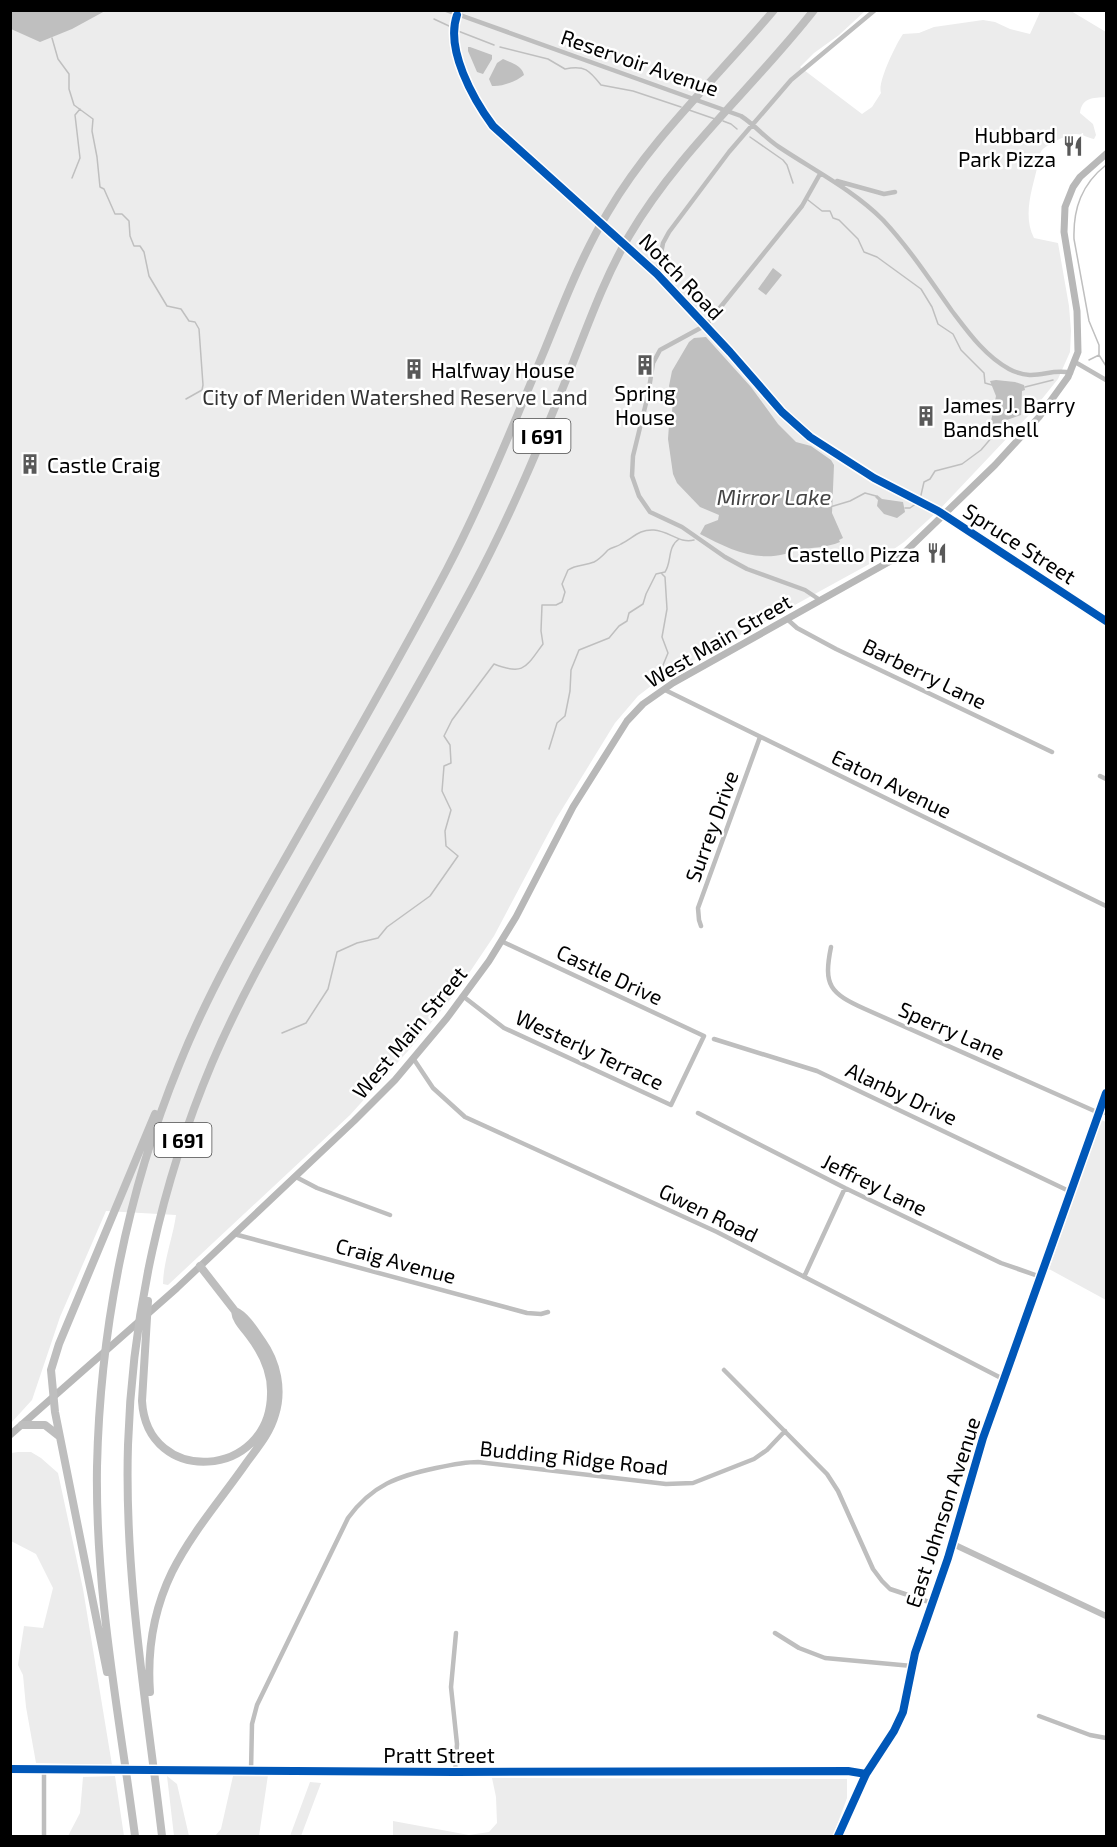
<svg xmlns="http://www.w3.org/2000/svg" width="1117" height="1847" viewBox="0 0 1117 1847" font-family="'Exo 2',sans-serif">
	<rect width="100%" height="100%" fill="#fff"/>
	<!-- green -->
	<path fill="#ececec" d="M 1041,10 L 1071,11 L 1106,32 L 1106,97 C 1093,98 1082,97 1080,113 L 1093,124 L 1096,135 L 1094,139 C 1088,138 1083,134 1076,134 C 1068,134 1048,144 1042,150 C 1039,154 1039,159 1038,164 C 1033,187 1022,215 1034,238 L 1058,243 L 1069,306 L 1071,331 L 1070,352 L 1058,379 L 1029,415 L 939,510 L 904,542 L 884,556 L 660,679 L 638,696 L 615,723 L 556,819 L 494,936 L 457,991 L 408,1051 L 350,1115 L 168,1285 L 163,1284 C 163,1263 173,1237 176,1215 L 106,1211 L 60,1317 L 32,1400 L 11,1423 L 11,11 L 865,11 L 839,35 L 814,53 L 800,67 L 862,114 L 872,107 L 881,93 C 877,83 896,44 903,34 L 919,33 L 934,27 L 983,20 L 995,22 L 1010,29 L 1030,34 Z
		M 1101,1120 L 1106,1122 L 1106,1300 L 1049,1269 Z
		M 18,1452 L 31,1452 L 41,1458 L 58,1473 L 83,1589 L 112,1765 L 36,1763 L 26,1707 L 23,1675 L 18,1665 L 24,1626 L 43,1628 L 53,1588 L 36,1554 L 11,1541 L 11,1453 Z
		M 268,1775 L 259,1836 L 215,1836 L 221,1829 L 233,1776 Z
		M 115,1776 L 124,1836 L 68,1836 L 80,1813 L 83,1777 Z
		M 167,1776 L 177,1784 L 189,1836 L 174,1836 Z
		M 492,1778 L 847,1779 L 847,1798 L 833,1836 L 393,1836 L 393,1821 L 469,1835 L 489,1832 L 497,1823 L 496,1797 Z
		M 310,1782 L 321,1783 L 301,1836 L 290,1836 Z"/>
	<!-- water -->
	<path fill="#bfbfbf" d="M 11,10 L 105,10 L 105,11 L 72,29 L 40,42 L 11,29 Z
		M 468,47 L 470,47 L 492,55 L 492,59 L 483,74 L 477,72 L 468,51 Z
		M 503,59 C 511,63 522,65 524,75 C 517,81 502,87 492,86 L 489,79 L 497,63 Z
		M 773,268 L 782,275 L 766,295 L 758,289 Z
		M 706,337 L 751,387 L 778,424 L 796,442 L 811,446 L 831,460 L 834,465 L 832,513 L 843,538 L 839,540 L 840,542 C 826,548 813,547 798,550 C 793,550 790,553 785,554 C 754,562 727,548 700,534 L 705,525 L 718,520 L 719,515 L 700,507 L 677,483 L 673,474 L 668,439 L 669,425 L 672,412 L 673,402 L 669,386 L 672,371 L 689,342 L 694,338 Z
		M 996,380 L 1015,382 L 1024,385 L 1025,390 L 1022,391 L 1021,415 L 1004,421 L 995,436 L 993,435 L 994,428 L 992,428 L 991,421 L 996,396 L 990,381 Z
		M 877,495 L 882,499 L 903,502 L 905,512 L 897,518 L 884,514 L 877,506 L 878,500 L 875,497 Z"/>
	<g fill="none" stroke-linecap="round" stroke-linejoin="round">
		<!-- stream -->
		<path stroke="#bfbfbf" stroke-width="1.5" d="M 434,19 L 449,26
			M 458,31 L 494,45
			M 52,38 L 58,59 L 69,74 L 69,89 L 74,105 L 93,119 L 92,131 L 97,157 L 100,187 L 104,189 L 115,214 L 122,214 L 129,221 L 130,236 L 134,246 L 140,246 L 144,252 L 149,276 L 167,306 L 181,309 L 189,321 L 195,322 L 199,329 L 203,385 L 202,390 L 186,399
			M 500,47 L 548,59 L 565,69 C 585,65 589,70 601,85 L 633,91 L 681,107
			M 689,110 L 715,119
			M 723,121 L 731,124 L 737,129
			M 750,137 L 783,160 L 787,165 L 793,183
			M 1106,165 C 1082,184 1073,208 1074,239 L 1089,321 L 1099,345 L 1099,355 L 1106,366
			M 72,178 L 80,158 L 75,115 L 80,109
			M 808,200 L 822,211 L 830,211 L 833,218 L 839,220 L 858,239 L 864,252 L 877,257 L 921,289 L 932,307 L 938,324 L 953,334 L 961,350 L 984,373 L 985,383 L 992,385
			M 1089,360 L 1099,355
			M 1025,387 L 1053,380
			M 921,495 L 924,482 L 930,479 L 935,471 L 962,464 L 981,450 L 993,436
			M 830,507 L 850,501 L 865,493 L 876,496
			M 905,508 L 910,508 L 917,503
			M 661,670 L 668,653 L 662,637 L 667,609 L 665,577 L 662,574
			M 549,749 L 557,723 L 565,716 L 570,691 L 571,670 L 579,650 L 609,638 L 619,626 L 627,621 L 629,613 L 643,604 L 646,594 L 656,574 L 665,572 C 672,562 667,547 679,539
			M 282,1033 L 306,1023 L 328,989 L 337,952 L 357,943 L 378,938 L 387,927 L 430,896 L 458,856 L 446,846 L 445,831 L 451,810 L 442,791 L 444,766 L 451,763 L 450,745 L 444,736 L 452,720 L 494,664 C 524,676 526,667 543,644 L 541,631 L 542,605 L 556,605 L 562,602 L 565,592 L 562,584 L 568,570 C 577,564 585,566 594,562 C 600,559 604,554 608,550 C 612,547 617,547 621,544 C 633,538 639,529 654,530 C 669,531 680,544 694,540"/>
		<!-- minor -->
		<path stroke="#bebebe" stroke-width="4.5" d="M 446,10 L 741,116 C 755,125 765,138 779,147 C 815,171 853,190 883,220 C 909,248 930,280 952,311 C 968,332 985,356 1009,369 C 1036,383 1049,367 1071,373
			M 457,15 C 445,49 473,99 493,126 L 657,274 L 730,352 L 782,412 L 810,437 L 874,478 L 938,511 L 1106,621
			M 820,174 L 802,206 L 706,325 L 660,350 L 653,363 L 648,395 L 633,456 L 632,476 L 639,496 L 650,512 L 682,527 L 725,557 L 747,569 L 805,590 L 820,600
			M 837,181 L 884,194 L 895,192
			M 657,274 L 663,243 L 669,232 L 729,152 L 791,80 L 875,10
			M 1075,362 L 1106,380
			M 787,619 L 797,628 L 836,649 L 1052,752
			M 663,689 L 1106,906
			M 1100,776 L 1106,779
			M 701,926 L 699,920 L 698,908 L 760,737
			M 831,947 C 823,986 830,993 865,1009 L 1099,1113
			M 464,997 L 504,1028 L 671,1105 L 704,1036 L 501,941
			M 714,1039 L 817,1071 L 1071,1192
			M 413,1058 L 433,1088 L 465,1117 L 717,1232 L 1005,1380
			M 1100,1110 L 1106,1113
			M 698,1113 L 845,1188 L 1001,1263 L 1041,1277
			M 296,1177 L 317,1188 L 390,1215
			M 234,1234 L 527,1313 L 541,1314 L 548,1312
			M 804,1277 L 845,1188
			M 724,1370 L 827,1474 L 838,1491 L 873,1569 L 882,1581 L 890,1589 L 932,1603
			M 775,1633 L 799,1648 L 825,1658 L 912,1666
			M 1039,1716 L 1090,1735 L 1106,1738
			M 10,1769 L 455,1772 L 848,1771 L 866,1774
			M 44,1769 L 44,1836
			M 251,1771 L 252,1724 L 257,1705 L 348,1518 C 372,1485 398,1476 436,1468 C 450,1465 464,1462 478,1462 L 666,1484 L 693,1483 L 754,1459 L 767,1450 L 785,1431
			M 455,1772 L 457,1744 L 451,1687 L 456,1633"/>
		<!-- tertiary -->
		<path stroke="#bebebe" stroke-width="6" d="M 953,1544 L 1106,1616
			M 838,1836 L 866,1774 L 894,1731 L 903,1712 L 915,1653 L 948,1558 L 983,1438 L 1106,1093"/>
		<!-- secondary -->
		<path stroke="#b8b8b8" stroke-width="7" d="M 10,1435 L 177,1288 L 354,1121 L 395,1080 L 447,1018 L 489,961 L 516,917 L 573,807 L 627,721 L 643,704 L 673,683 L 903,554 L 995,465 L 1039,417 L 1068,377 L 1078,352 L 1077,311 L 1064,232 L 1065,207 L 1073,187 L 1080,177 L 1106,154"/>
		<!-- motorway -->
		<path stroke="#bebebe" stroke-width="8" d="M 148,1301 L 142,1401 C 147,1487 270,1479 271,1394 C 272,1371 262,1352 249,1335 C 243,1327 236,1321 235,1311 L 200,1266
			M 22,1425 L 45,1425 L 59,1436
			M 107,1672 L 55,1412 L 51,1370 L 59,1344 L 155,1114
			M 150,1692 C 147,1650 154,1609 172,1572 C 192,1532 222,1498 247,1462 C 258,1447 270,1433 275,1415 C 283,1390 277,1362 262,1341 C 255,1331 246,1316 235,1311
			M 135,1836 C 119,1714 95,1591 97,1467 C 100,1330 127,1192 179,1065 C 209,990 250,920 290,850 C 343,757 397,664 447,569 C 484,498 514,423 545,349 C 564,302 582,255 608,212 C 652,137 718,77 774,10
			M 162,1836 C 147,1707 124,1576 128,1445 C 132,1315 161,1184 212,1063 C 241,995 278,931 314,867 C 367,773 422,681 473,586 C 511,515 542,440 572,365 C 589,322 605,277 629,236 C 678,152 754,87 814,10"/>
		<!-- cycleway casing -->
		<g stroke="#fff" stroke-width="11">
			<path id="cycleway" d="M 457,15 C 445,49 473,99 493,126 L 657,274 L 730,352 L 782,412 L 810,437 L 874,478 L 938,511 L 1106,621
				M 10,1769 L 455,1772 L 848,1771 L 866,1774
				M 838,1836 L 866,1774 L 894,1731 L 903,1712 L 915,1653 L 948,1558 L 983,1438 L 1106,1093"/>
		</g>
		<!-- cycleway -->
		<use href="#cycleway" stroke="#0057b8" stroke-width="8"/>
	</g>
	<!-- icons -->
	<defs>
		<g id="restaurant-bare" transform="scale(1.62)"><path d="M-5-6h1v4h1v-4h1v4h1v-4h1v5L-1.5 .5V6h-2V.5L-5-1ZM5-6V6H3V1.5H1.5Q1.5-4 5-6Z" fill="#595959" stroke="#fff" stroke-width="2.5" paint-order="stroke"/></g>
		<g id="building-bare" transform="scale(1.62)"><path d="M-4-6H4V6H1V3H-1V6H-4ZM-2.5-4.3h1.7v1.8h-1.7ZM.8-4.3h1.7v1.8H.8ZM-2.5-1h1.7V.8h-1.7ZM.8-1h1.7V.8H.8Z" fill="#595959" stroke="#fff" stroke-width="2.5" paint-order="stroke"/></g>
	</defs>
	<g fill-rule="evenodd">
		<use href="#restaurant-bare" x="1073" y="146"/>
		<use href="#building-bare" x="645" y="365"/>
		<use href="#building-bare" x="414" y="369"/>
		<use href="#building-bare" x="926" y="416"/>
		<use href="#building-bare" x="30" y="464"/>
		<use href="#restaurant-bare" x="937" y="553"/>
	</g>
	<g text-anchor="middle" dominant-baseline="central" stroke-width="5" stroke-linejoin="round" paint-order="stroke">
		<!-- shield labels -->
		<g fill="#fff" stroke="#4c4c4c" stroke-width="1.5">
			<rect x="513.5" y="419" width="57" height="34" rx="4.5"/>
			<rect x="154.5" y="1123" width="57" height="34" rx="4.5"/>
		</g>
		<g font-size="20" font-weight="bold" fill="#000">
			<text x="542" y="436">I 691</text>
			<text x="183" y="1140">I 691</text>
		</g>
		<!-- street labels -->
		<g font-size="21" fill="#000" stroke="#fff">
			<text transform="translate(640 62) rotate(19)">Reservoir Avenue</text>
			<text transform="translate(682 276) rotate(46)">Notch Road</text>
			<text transform="translate(1020 543) rotate(33)">Spruce Street</text>
			<text transform="translate(718 640) rotate(-30)">West Main Street</text>
			<text transform="translate(925 673) rotate(26)">Barberry Lane</text>
			<text transform="translate(892 783) rotate(26)">Eaton Avenue</text>
			<text transform="translate(711 826) rotate(-70)">Surrey Drive</text>
			<text transform="translate(610 974) rotate(25)">Castle Drive</text>
			<text transform="translate(952 1030) rotate(24)">Sperry Lane</text>
			<text transform="translate(409 1032) rotate(-50)">West Main Street</text>
			<text transform="translate(590 1049) rotate(25)">Westerly Terrace</text>
			<text transform="translate(902 1093) rotate(25)">Alanby Drive</text>
			<text transform="translate(875 1184) rotate(26)">Jeffrey Lane</text>
			<text transform="translate(709 1212) rotate(26)">Gwen Road</text>
			<text transform="translate(396 1260) rotate(15)">Craig Avenue</text>
			<text transform="translate(574 1457) rotate(6)">Budding Ridge Road</text>
			<text transform="translate(942 1512) rotate(-72)">East Johnson Avenue</text>
			<text x="439" y="1754">Pratt Street</text>
		</g>
		<!-- poi labels -->
		<g font-size="21" fill="#000" stroke="#fff" text-anchor="start">
			<text x="1056" y="134" text-anchor="end">Hubbard<tspan x="1056" dy="24">Park Pizza</tspan></text>
			<text x="431" y="369">Halfway House</text>
			<text x="645" y="392" text-anchor="middle">Spring<tspan x="645" dy="24">House</tspan></text>
			<text x="943" y="404">James J. Barry<tspan x="943" dy="24">Bandshell</tspan></text>
			<text x="47" y="464">Castle Craig</text>
			<text x="920" y="553" text-anchor="end">Castello Pizza</text>
		</g>
		<!-- park labels -->
		<g font-size="21" fill="#333" stroke="#fff">
			<text x="395" y="396">City of Meriden Watershed Reserve Land</text>
		</g>
		<!-- water labels -->
		<g font-size="22" font-style="italic" fill="#444" stroke="#fff">
			<text x="774" y="496">Mirror Lake</text>
		</g>
	</g>
	<!-- border -->
	<rect width="1117" height="1847" fill="none" stroke="#000000" stroke-width="24"/>
</svg>
